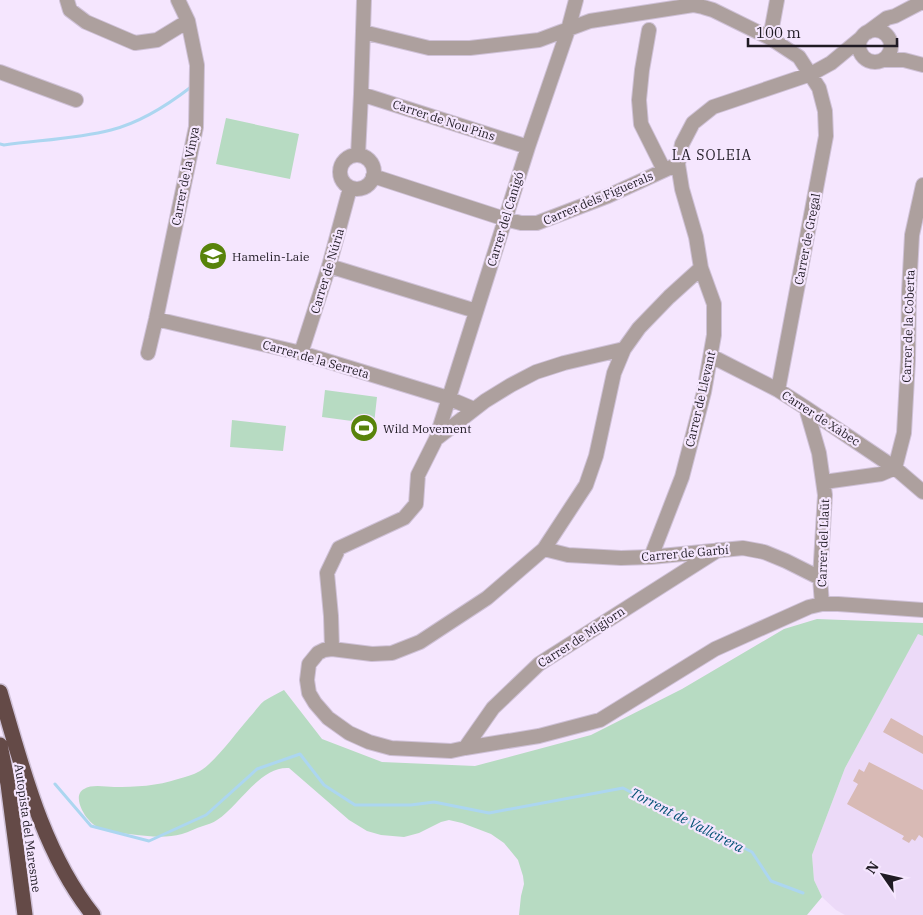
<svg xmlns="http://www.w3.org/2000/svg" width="923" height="915" viewBox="0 0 923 915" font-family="'IBM Plex Serif',serif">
	<rect width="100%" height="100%" fill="#f5e6fe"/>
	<!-- built -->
	<path fill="#ecdaf8" d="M 918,633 L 923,636 L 923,915 L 845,915 L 836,910 L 822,897 L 814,880 L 812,855 L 845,768 Z"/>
	<!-- green -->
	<path fill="#b7dbc2" d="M 226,118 L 299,134 L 290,179 L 216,164 Z
		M 325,390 L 377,397 L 374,424 L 322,417 Z
		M 232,420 L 286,426 L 283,451 L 230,447 Z
		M 817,619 L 923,623 L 923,636 L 918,634 L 845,768 L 812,855 L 814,880 L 822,897 L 807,915 L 519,915 L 521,896 L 524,884 L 523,876 L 518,860 L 504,843 L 491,834 L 462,823 L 449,820 L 441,822 L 419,833 L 404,837 L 381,835 L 367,831 L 349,820 L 289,768 C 260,766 239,806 217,820 C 213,823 208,824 203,826 C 196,828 189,832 182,834 C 164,839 147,836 129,834 C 114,832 98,832 88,819 C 82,812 73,795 84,789 C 92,784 106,787 114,787 C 135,787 158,786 178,779 C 185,777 193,775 200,771 C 215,762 236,733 249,718 C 254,713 258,706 264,701 C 270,697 277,694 284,690 L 322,739 L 382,762 L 475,766 L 591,735 L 682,689 L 784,629 Z"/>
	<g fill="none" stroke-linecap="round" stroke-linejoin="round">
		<!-- stream -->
		<path stroke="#acd6f0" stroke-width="3" d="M 0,144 L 4,145 C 39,140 76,139 111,130 C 139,123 169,104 191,87
			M 55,784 L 91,826 L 149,841 L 206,815 L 257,769 L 300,754 L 324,785 L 355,805 L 411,805 L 434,802 L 489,813 L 623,788 L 684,820 L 726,839 L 752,852 L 771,881 L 803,893"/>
	</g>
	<!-- building -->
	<path fill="#d8bab5" d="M 891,718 L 923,736 L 923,754 L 883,732 Z
		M 869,762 L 923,790 L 923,838 L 919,835 L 915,841 L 912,839 L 909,843 L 902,839 L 904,836 L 847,804 L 858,784 L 853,781 L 859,769 L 864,772 Z"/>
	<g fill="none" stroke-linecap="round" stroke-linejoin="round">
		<!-- minor casing -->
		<g stroke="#cfc1d7" stroke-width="16">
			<path id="minor" d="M 67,0 L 70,10 L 86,22 L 135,43 L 157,40 L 188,21
				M859 46a16 16 0 1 1 32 0a16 16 0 1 1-32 0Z
				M 649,30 L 642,70 L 639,100 L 641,124 L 664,170
				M 363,32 L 429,48 L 470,48 L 539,40 L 590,21 L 693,5 L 703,7 L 713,10 L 770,38 L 799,57 L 819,88 L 825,111 L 826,136 L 778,390
				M 868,32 L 887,18 L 895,16 L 920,3 L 923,3
				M 770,38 L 777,0
				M 884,60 L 904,60 L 923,65
				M 0,72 L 76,100
				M 361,94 L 528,147
				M340 172a17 17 0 1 1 34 0a17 17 0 1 1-34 0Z
				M 358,155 L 361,94 L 364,0
				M 373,176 L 505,219 L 521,223 L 537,223 L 608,196 L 678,164
				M 329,266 L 476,311
				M 701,268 L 669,297 L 639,328 L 624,349 L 614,373 L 596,456 L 586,485 L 544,549 L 487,598 L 420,642 L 392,653 L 372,654 L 332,649 L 324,650 L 318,653 L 309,664 L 307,680 L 309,693 L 315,703 L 328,718 L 349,733 L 369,742 L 391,748 L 451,751 L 465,748 L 539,736 L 600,720 L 715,649 L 809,607 L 822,604 L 838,604 L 923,610
				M 156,319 L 301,353 L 448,398 L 474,409
				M 148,353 L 156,319 L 196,127 L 197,65 L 188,21 L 178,0
				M 301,353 L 329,266 L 350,188
				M 711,356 L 778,390 L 806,408 L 895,468 L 923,492
				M 806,408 L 819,453 L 825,495 L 820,578 L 822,604
				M 436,439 L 528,147 L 568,30 L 576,0
				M 824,482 L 881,474 L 895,468 L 904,433 L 908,360 L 909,292 L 912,235 L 923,185
				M 544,549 L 568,555 L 621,558 L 651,557 L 743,548 L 764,552 L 786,561 L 820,578
				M 651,557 L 682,477 L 704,392 L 714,335 L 714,304 L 701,268 L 696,237 L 682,189 L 678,164 L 682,144 L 693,123 L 713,107 L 811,74 L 831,63 L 860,39
				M 332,649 L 331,616 L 327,573 L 339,548 L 404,518 L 416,504 L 418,475 L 436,439 L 485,401 L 511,385 L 536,372 L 564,363 L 624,349
				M 465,748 L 493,708 L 539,664 L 718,550"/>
		</g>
		<!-- highway casing -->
		<g stroke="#cfc1d7" stroke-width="18">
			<path id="highway" d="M 0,692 C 22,767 43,853 93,915
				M 0,745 L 8,784 L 25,915"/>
		</g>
		<!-- minor -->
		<use href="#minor" stroke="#ada09e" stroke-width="14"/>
		<!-- highway -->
		<use href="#highway" stroke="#644a47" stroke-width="15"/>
	</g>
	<!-- icons -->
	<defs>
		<g id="school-disc" transform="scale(1.4375)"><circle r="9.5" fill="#58830b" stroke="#f5e6fe"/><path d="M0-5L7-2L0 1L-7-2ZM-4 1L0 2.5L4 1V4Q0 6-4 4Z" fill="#fff"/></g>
		<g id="stadium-disc" transform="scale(1.4375)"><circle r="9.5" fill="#58830b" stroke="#f5e6fe"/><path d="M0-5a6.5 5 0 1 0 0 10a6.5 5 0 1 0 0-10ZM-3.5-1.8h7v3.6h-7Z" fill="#fff"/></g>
	</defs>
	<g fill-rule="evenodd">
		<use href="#school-disc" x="213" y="256"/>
		<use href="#stadium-disc" x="364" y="428"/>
	</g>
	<g text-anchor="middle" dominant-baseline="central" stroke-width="4.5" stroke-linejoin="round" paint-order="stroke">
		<!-- street labels -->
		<g font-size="12" fill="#201b24" stroke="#f5e6fe">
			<text transform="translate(444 120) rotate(18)">Carrer de Nou Pins</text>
			<text transform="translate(185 176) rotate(-79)">Carrer de la Vinya</text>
			<text transform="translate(598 198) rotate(-23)">Carrer dels Figuerals</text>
			<text transform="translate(505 219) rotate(-73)">Carrer del Canigó</text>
			<text transform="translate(807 239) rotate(-79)">Carrer de Gregal</text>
			<text transform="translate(327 271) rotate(-73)">Carrer de Núria</text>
			<text transform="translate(908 326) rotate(-88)">Carrer de la Coberta</text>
			<text transform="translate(316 359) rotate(16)">Carrer de la Serreta</text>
			<text transform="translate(700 399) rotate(-77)">Carrer de Llevant</text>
			<text transform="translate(821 418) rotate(33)">Carrer de Xàbec</text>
			<text transform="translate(823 543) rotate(-88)">Carrer del Llaüt</text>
			<text transform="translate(685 553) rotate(-5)">Carrer de Garbí</text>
			<text transform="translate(581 637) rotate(-33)">Carrer de Migjorn</text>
			<text transform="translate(28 828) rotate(82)">Autopista del Maresme</text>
		</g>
		<!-- poi labels -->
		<g font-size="12" fill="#201b24" stroke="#f5e6fe" text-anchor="start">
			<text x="232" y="256">Hamelin-Laie</text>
			<text x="383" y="428">Wild Movement</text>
		</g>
		<!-- neighbourhood labels -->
		<g font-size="14" letter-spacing="1" fill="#201b24" stroke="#f5e6fe">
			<text x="712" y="155">LA SOLEIA</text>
		</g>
		<!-- water labels -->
		<g font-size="14" font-style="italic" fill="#045275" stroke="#f5e6fe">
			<text transform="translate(687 820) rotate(27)">Torrent de Vallcirera</text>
		</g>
	</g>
	<!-- north arrow -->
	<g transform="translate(883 875) rotate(304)" stroke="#f5e6fe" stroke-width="4" paint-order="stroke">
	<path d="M0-4L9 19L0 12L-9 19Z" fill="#201b24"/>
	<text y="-8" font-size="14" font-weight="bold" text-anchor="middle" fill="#201b24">N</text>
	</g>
	<!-- scale -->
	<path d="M748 38v8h149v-8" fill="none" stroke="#201b24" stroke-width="2.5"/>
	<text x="756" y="38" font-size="15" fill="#201b24" stroke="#f5e6fe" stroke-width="4" paint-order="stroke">100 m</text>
</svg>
